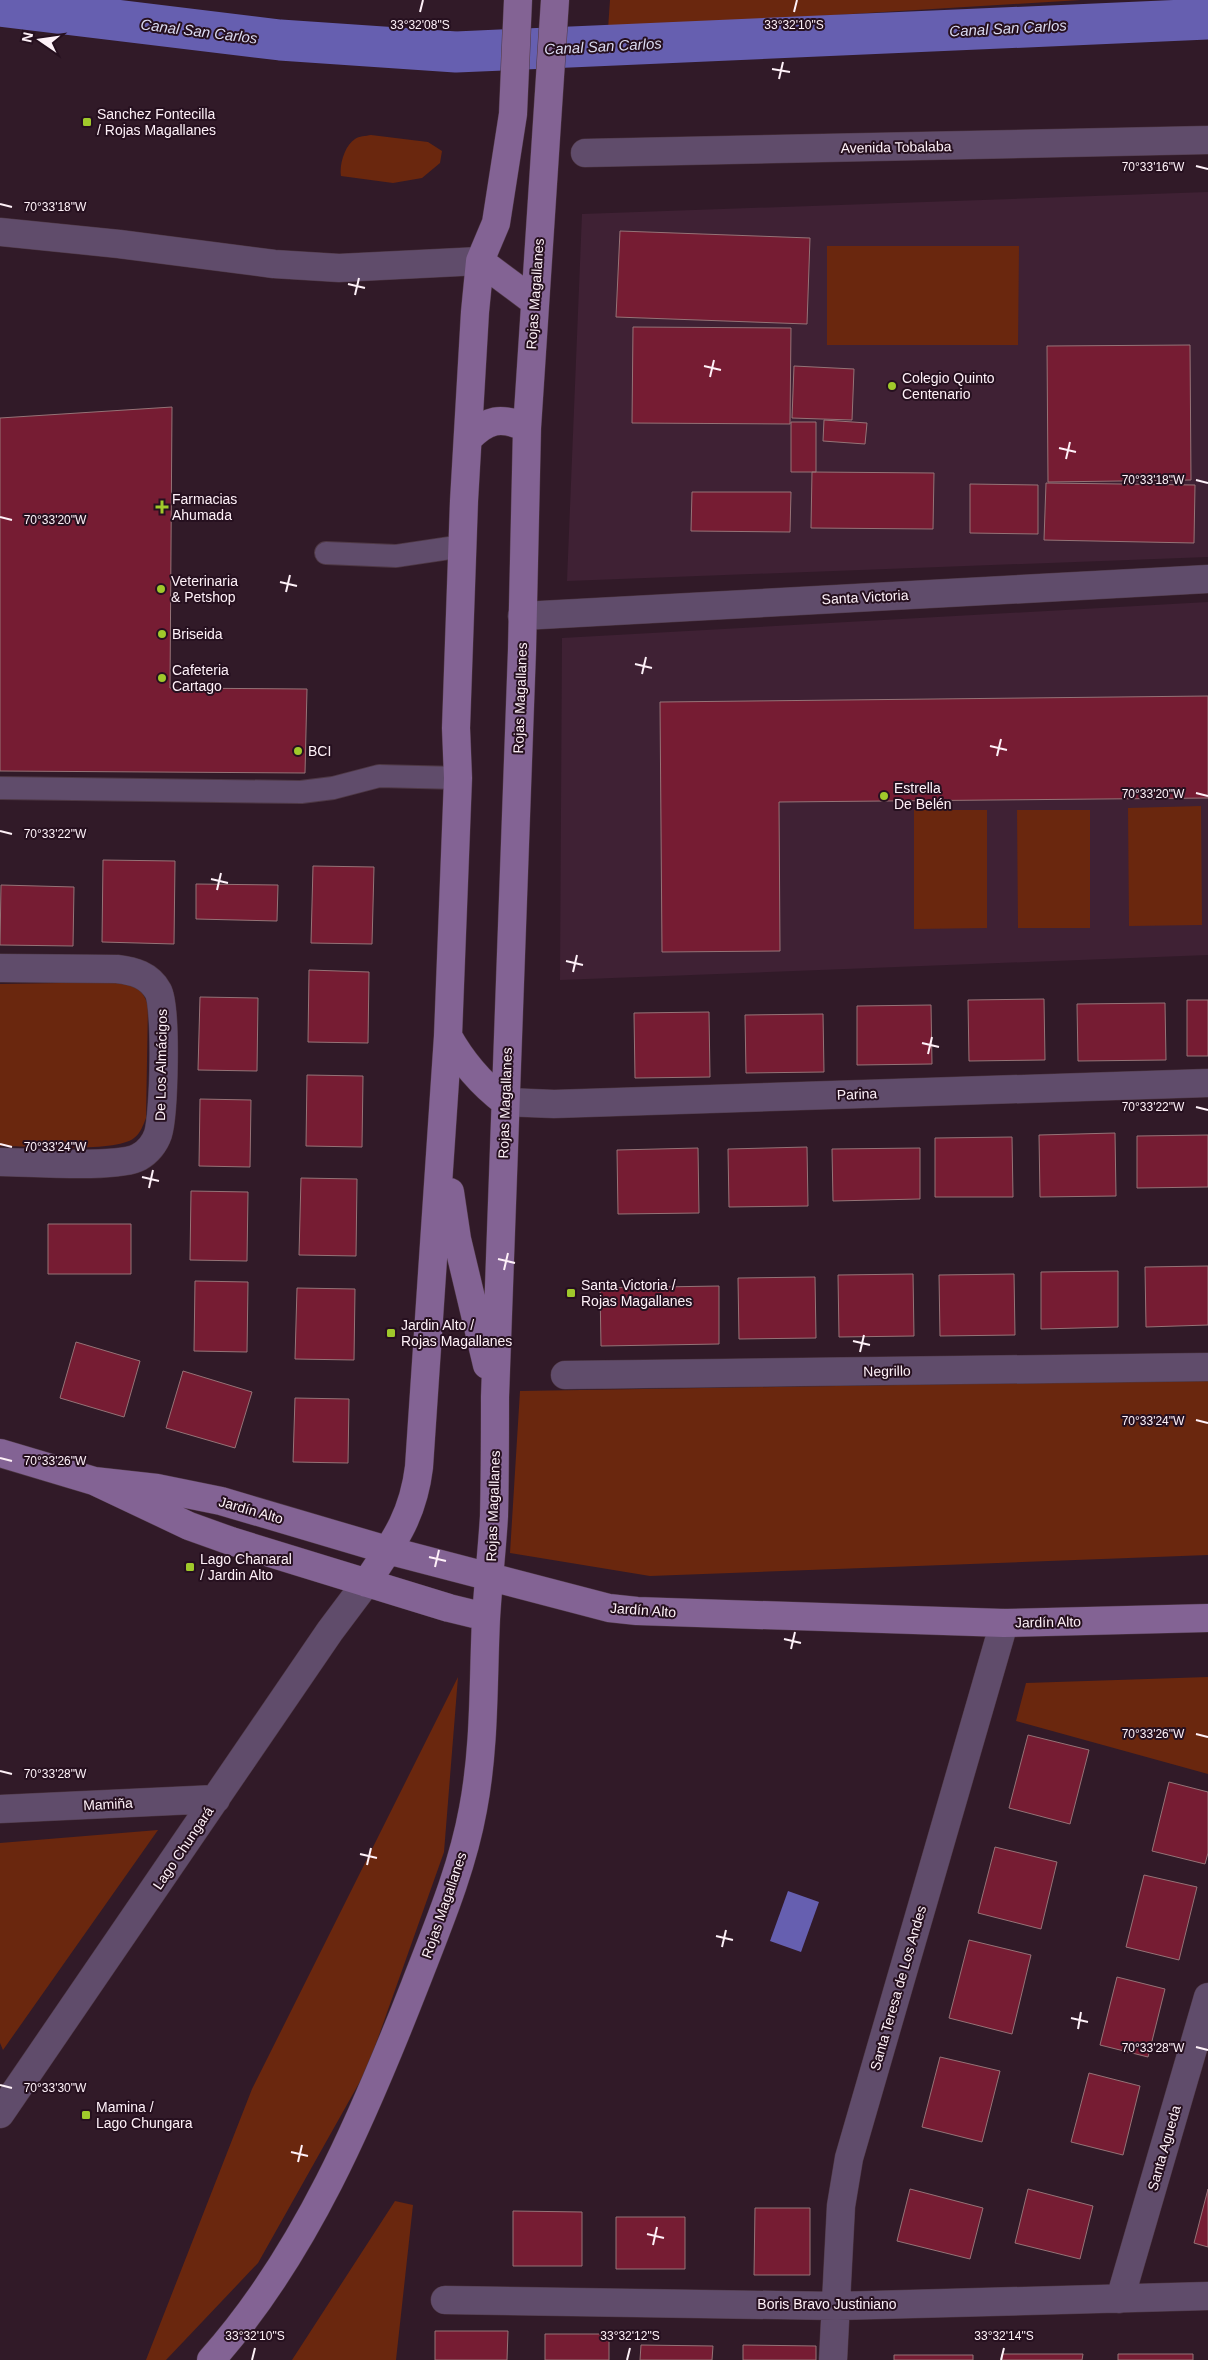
<svg xmlns="http://www.w3.org/2000/svg" width="1208" height="2360" viewBox="0 0 1208 2360" font-family="Helvetica,sans-serif">
	<rect width="100%" height="100%" fill="#311a28"/>
	<!-- built -->
	<path fill="#3f2134" d="M 1208,192 L 1208,557 L 567,581 L 582,214 Z
		M 1208,602 L 1208,955 L 560,980 L 562,638 Z"/>
	<!-- green -->
	<path fill="#6a270e" d="M 610,0 L 1081,0 L 608,29 Z
		M 371,135 L 428,142 L 442,151 L 440,163 L 422,178 L 393,183 L 341,176 C 339,165 345,145 355,139 C 359,136 366,136 371,135 Z
		M 827,246 L 1019,246 L 1018,345 L 827,345 Z
		M 1201,806 L 1202,925 L 1129,926 L 1128,808 Z
		M 914,810 L 987,810 L 987,928 L 914,929 Z
		M 1017,810 L 1090,810 L 1090,928 L 1018,928 Z
		M 122,982 C 136,984 143,991 148,1005 L 146,1118 C 143,1125 141,1133 134,1138 C 116,1153 27,1146 0,1146 L 0,984 Z
		M 1208,1380 L 1208,1555 L 650,1576 L 510,1553 L 520,1391 Z
		M 458,1677 L 444,1852 L 367,2069 L 258,2263 L 166,2360 L 146,2360 L 252,2089 Z
		M 1208,1677 L 1208,1774 L 1016,1721 L 1026,1683 Z
		M 158,1830 L 3,2050 L 0,2043 L 0,1843 Z
		M 395,2201 L 413,2205 L 396,2360 L 292,2360 Z"/>
	<!-- water -->
	<path fill="#665fb0" d="M 788,1891 L 819,1902 L 801,1952 L 770,1941 Z"/>
	<g fill="none" stroke-linecap="round" stroke-linejoin="round">
		<!-- canal -->
		<path stroke="#665fb0" stroke-width="41" d="M 0,6 L 280,40 L 456,52 L 1208,19"/>
	</g>
	<!-- building -->
	<path fill="#761c33" stroke="#957377" d="M 620,231 L 810,238 L 807,324 L 616,317 Z
		M 633,327 L 791,328 L 790,424 L 632,423 Z
		M 1190,345 L 1191,480 L 1048,482 L 1047,346 Z
		M 794,366 L 854,369 L 852,420 L 792,418 Z
		M 172,407 L 170,688 L 307,689 L 305,773 L 0,771 L 0,418 Z
		M 824,420 L 867,423 L 865,444 L 823,441 Z
		M 791,422 L 816,422 L 816,472 L 791,472 Z
		M 812,472 L 934,473 L 933,529 L 811,528 Z
		M 1046,483 L 1195,485 L 1194,543 L 1044,540 Z
		M 970,484 L 1038,485 L 1038,534 L 970,533 Z
		M 692,492 L 791,492 L 790,532 L 691,531 Z
		M 1208,696 L 1208,798 L 779,802 L 780,951 L 662,952 L 660,702 Z
		M 103,860 L 175,861 L 174,944 L 102,942 Z
		M 313,866 L 374,867 L 372,944 L 311,943 Z
		M 196,884 L 278,885 L 277,921 L 196,919 Z
		M 1,885 L 74,887 L 73,946 L 0,945 Z
		M 309,970 L 369,972 L 368,1043 L 308,1042 Z
		M 200,997 L 258,998 L 257,1071 L 198,1070 Z
		M 1044,999 L 1045,1060 L 969,1061 L 968,1000 Z
		M 1187,1000 L 1208,1000 L 1208,1056 L 1187,1056 Z
		M 1165,1003 L 1166,1060 L 1078,1061 L 1077,1004 Z
		M 931,1005 L 932,1064 L 857,1065 L 857,1006 Z
		M 709,1012 L 710,1077 L 635,1078 L 634,1013 Z
		M 823,1014 L 824,1072 L 746,1073 L 745,1015 Z
		M 307,1075 L 363,1076 L 362,1147 L 306,1146 Z
		M 200,1099 L 251,1100 L 250,1167 L 199,1166 Z
		M 1115,1133 L 1116,1196 L 1040,1197 L 1039,1135 Z
		M 1208,1135 L 1208,1187 L 1137,1188 L 1137,1136 Z
		M 1012,1137 L 1013,1197 L 935,1197 L 935,1138 Z
		M 807,1147 L 808,1206 L 729,1207 L 728,1149 Z
		M 698,1148 L 699,1213 L 618,1214 L 617,1150 Z
		M 920,1148 L 920,1199 L 833,1201 L 832,1149 Z
		M 301,1178 L 357,1179 L 356,1256 L 299,1255 Z
		M 191,1191 L 248,1192 L 247,1261 L 190,1260 Z
		M 48,1224 L 131,1224 L 131,1274 L 48,1274 Z
		M 1208,1266 L 1208,1325 L 1146,1327 L 1145,1267 Z
		M 1118,1271 L 1118,1327 L 1041,1329 L 1041,1272 Z
		M 913,1274 L 914,1336 L 839,1337 L 838,1275 Z
		M 1014,1274 L 1015,1335 L 940,1336 L 939,1275 Z
		M 815,1277 L 816,1338 L 739,1339 L 738,1278 Z
		M 195,1281 L 248,1282 L 247,1352 L 194,1351 Z
		M 719,1286 L 719,1344 L 601,1346 L 600,1288 Z
		M 297,1288 L 355,1289 L 354,1360 L 295,1359 Z
		M 76,1342 L 140,1361 L 124,1417 L 60,1398 Z
		M 183,1371 L 252,1392 L 235,1448 L 166,1428 Z
		M 295,1398 L 349,1399 L 348,1463 L 293,1462 Z
		M 1028,1735 L 1089,1750 L 1070,1824 L 1009,1808 Z
		M 1169,1782 L 1208,1792 L 1208,1853 L 1205,1864 L 1152,1851 Z
		M 995,1847 L 1057,1862 L 1041,1929 L 978,1913 Z
		M 1144,1875 L 1197,1887 L 1179,1960 L 1126,1947 Z
		M 969,1940 L 1031,1955 L 1012,2034 L 949,2018 Z
		M 1117,1977 L 1165,1989 L 1148,2057 L 1100,2045 Z
		M 940,2057 L 1000,2071 L 982,2142 L 922,2127 Z
		M 1089,2073 L 1140,2086 L 1123,2155 L 1071,2142 Z
		M 910,2189 L 983,2208 L 970,2259 L 897,2241 Z
		M 1028,2189 L 1093,2206 L 1080,2259 L 1015,2243 Z
		M 1208,2189 L 1208,2247 L 1194,2243 Z
		M 755,2208 L 810,2208 L 810,2275 L 754,2275 Z
		M 513,2211 L 582,2212 L 582,2266 L 513,2266 Z
		M 616,2217 L 685,2217 L 685,2269 L 616,2269 Z
		M 435,2331 L 508,2331 L 507,2360 L 435,2360 Z
		M 545,2334 L 609,2334 L 609,2360 L 545,2360 Z
		M 641,2345 L 713,2346 L 712,2360 L 640,2360 Z
		M 743,2345 L 816,2346 L 816,2360 L 743,2360 Z
		M 1002,2354 L 1083,2354 L 1082,2360 L 1002,2360 Z
		M 1118,2354 L 1193,2354 L 1193,2360 L 1118,2360 Z
		M 894,2355 L 973,2355 L 973,2360 L 894,2360 Z"/>
	<g fill="none" stroke-linecap="round" stroke-linejoin="round">
		<!-- lane casing -->
		<g stroke="#4e3845" stroke-width="24">
			<path id="lane" d="M 326,553 L 396,556 L 463,546
				M 0,788 L 301,792 L 333,788 L 379,776 L 458,778"/>
		</g>
		<!-- street casing -->
		<g stroke="#4e3845" stroke-width="29">
			<path id="street" d="M 585,153 L 1208,140
				M 0,232 L 119,244 L 274,264 L 339,268 L 480,261
				M 522,616 L 1208,579
				M 0,968 L 117,969 C 134,971 149,975 158,991 C 167,1007 164,1115 158,1134 C 155,1143 148,1152 139,1157 C 118,1169 28,1162 0,1162
				M 505,1102 L 554,1104 L 1208,1083
				M 565,1375 L 1208,1367
				M 0,1809 L 216,1799
				M 0,2114 L 330,1631 L 366,1583
				M 1120,2299 L 1208,1997
				M 445,2300 L 837,2306 L 1208,2296
				M 833,2360 L 841,2206 L 849,2158 L 1004,1623"/>
		</g>
		<!-- secondary casing -->
		<g stroke="#4e3845" stroke-width="29">
			<path id="secondary" d="M 480,261 L 535,302
				M 468,439 C 487,419 501,416 527,428
				M 448,1036 C 463,1063 480,1083 505,1102
				M 450,1192 L 457,1239 L 487,1365
				M 0,1453 L 94,1481 L 189,1526 L 231,1541 L 449,1608 L 486,1617
				M 94,1481 L 157,1488 L 221,1501 L 387,1550 L 609,1608 L 637,1611 L 1004,1623 L 1208,1618
				M 366,1583 C 393,1543 413,1517 419,1467 L 448,1036 L 458,778 L 456,728 L 464,501 L 475,312 L 480,261 L 496,223 L 513,114 L 518,0
				M 211,2360 C 305,2255 364,2115 415,1985 C 437,1928 462,1870 473,1809 C 485,1746 483,1682 486,1619 C 488,1584 492,1550 494,1516 C 495,1476 495,1436 495,1397 L 522,650 L 527,428 L 555,0"/>
		</g>
		<!-- lane -->
		<use href="#lane" stroke="#604c6b" stroke-width="22"/>
		<!-- street -->
		<use href="#street" stroke="#604c6b" stroke-width="28"/>
		<!-- secondary -->
		<use href="#secondary" stroke="#836394" stroke-width="28"/>
	</g>
	<!-- ticks -->
	<path fill="none" stroke="#fef1f8" stroke-width="2" d="M 420,12 L 423,0M 794,12 L 797,0M 772,69 L 790,72M 779,79 L 783,62M 1196,166 L 1208,169M 0,204 L 12,207M 348,284 L 365,288M 355,295 L 359,278M 704,366 L 721,370M 710,377 L 714,360M 1059,448 L 1076,452M 1066,459 L 1070,442M 1196,480 L 1208,483M 0,517 L 12,520M 280,582 L 297,586M 286,592 L 290,575M 635,664 L 652,668M 642,674 L 646,657M 990,746 L 1007,750M 997,756 L 1001,739M 1196,793 L 1208,796M 0,831 L 12,834M 211,879 L 228,883M 217,890 L 221,873M 566,961 L 583,965M 573,972 L 577,955M 922,1043 L 939,1047M 928,1054 L 932,1037M 1196,1107 L 1208,1110M 0,1144 L 12,1147M 142,1177 L 159,1181M 149,1188 L 153,1170M 498,1259 L 515,1263M 504,1270 L 508,1253M 853,1341 L 870,1345M 860,1352 L 864,1335M 1196,1420 L 1208,1423M 0,1458 L 12,1461M 429,1557 L 446,1561M 435,1567 L 439,1550M 784,1639 L 801,1643M 791,1649 L 795,1632M 1196,1734 L 1208,1737M 0,1771 L 12,1774M 360,1854 L 377,1858M 367,1865 L 371,1848M 716,1936 L 733,1940M 722,1947 L 726,1930M 1071,2018 L 1088,2022M 1078,2029 L 1081,2012M 1196,2047 L 1208,2050M 0,2085 L 12,2088M 291,2152 L 308,2156M 298,2162 L 302,2145M 647,2234 L 664,2238M 653,2245 L 657,2227M 252,2360 L 255,2348M 627,2360 L 630,2348M 1001,2360 L 1004,2348"/>
	<!-- markers -->
	<g fill="#a0c92b" stroke="#26101f" stroke-width="2">
		<rect x="82" y="117" width="10" height="10" rx="2.5"/>
		<circle cx="892" cy="386" r="5"/>
		<path d="M159.5 499.5h5v5h5v5h-5v5h-5v-5h-5v-5h5z"/>
		<circle cx="161" cy="589" r="5"/>
		<circle cx="162" cy="634" r="5"/>
		<circle cx="162" cy="678" r="5"/>
		<circle cx="298" cy="751" r="5"/>
		<circle cx="884" cy="796" r="5"/>
		<rect x="566" y="1288" width="10" height="10" rx="2.5"/>
		<rect x="386" y="1328" width="10" height="10" rx="2.5"/>
		<rect x="185" y="1562" width="10" height="10" rx="2.5"/>
		<rect x="81" y="2110" width="10" height="10" rx="2.5"/>
	</g>
	<g text-anchor="middle" dominant-baseline="central" stroke-width="4" stroke-linejoin="round" paint-order="stroke">
		<!-- poi labels -->
		<g font-size="14" fill="#fef1f8" stroke="#26101f" text-anchor="start">
			<text x="97" y="114">Sanchez Fontecilla<tspan x="97" dy="16">/ Rojas Magallanes</tspan></text>
			<text x="902" y="378">Colegio Quinto<tspan x="902" dy="16">Centenario</tspan></text>
			<text x="172" y="499">Farmacias<tspan x="172" dy="16">Ahumada</tspan></text>
			<text x="171" y="581">Veterinaria<tspan x="171" dy="16">&amp; Petshop</tspan></text>
			<text x="172" y="634">Briseida</text>
			<text x="172" y="670">Cafeteria<tspan x="172" dy="16">Cartago</tspan></text>
			<text x="308" y="751">BCI</text>
			<text x="894" y="788">Estrella<tspan x="894" dy="16">De Belén</tspan></text>
			<text x="581" y="1285">Santa Victoria /<tspan x="581" dy="16">Rojas Magallanes</tspan></text>
			<text x="401" y="1325">Jardin Alto /<tspan x="401" dy="16">Rojas Magallanes</tspan></text>
			<text x="200" y="1559">Lago Chanaral<tspan x="200" dy="16">/ Jardin Alto</tspan></text>
			<text x="96" y="2107">Mamina /<tspan x="96" dy="16">Lago Chungara</tspan></text>
		</g>
		<!-- street labels -->
		<g font-size="14" fill="#fef1f8" stroke="#26101f">
			<text transform="translate(896 147) rotate(-1)">Avenida Tobalaba</text>
			<text transform="translate(535 294) rotate(-86)">Rojas Magallanes</text>
			<text transform="translate(865 597) rotate(-3)">Santa Victoria</text>
			<text transform="translate(520 698) rotate(-88)">Rojas Magallanes</text>
			<text transform="translate(161 1065) rotate(-89)">De Los Almácigos</text>
			<text transform="translate(857 1094) rotate(-2)">Parina</text>
			<text transform="translate(505 1103) rotate(-88)">Rojas Magallanes</text>
			<text transform="translate(887 1371) rotate(-1)">Negrillo</text>
			<text transform="translate(493 1506) rotate(-88)">Rojas Magallanes</text>
			<text transform="translate(251 1510) rotate(16)">Jardín Alto</text>
			<text transform="translate(643 1610) rotate(4)">Jardín Alto</text>
			<text transform="translate(1048 1622) rotate(-1)">Jardín Alto</text>
			<text transform="translate(108 1804) rotate(-3)">Mamiña</text>
			<text transform="translate(183 1848) rotate(-56)">Lago Chungará</text>
			<text transform="translate(444 1905) rotate(-71)">Rojas Magallanes</text>
			<text transform="translate(898 1988) rotate(-74)">Santa Teresa de Los Andes</text>
			<text transform="translate(1164 2148) rotate(-74)">Santa Agueda</text>
			<text x="827" y="2304">Boris Bravo Justiniano</text>
		</g>
		<!-- water labels -->
		<g font-size="15" font-style="italic" fill="#dadaf0" stroke="#26101f">
			<text transform="translate(1008 28) rotate(-3)">Canal San Carlos</text>
			<text transform="translate(199 31) rotate(7)">Canal San Carlos</text>
			<text transform="translate(603 46) rotate(-3)">Canal San Carlos</text>
		</g>
	</g>
	<g font-size="12" text-anchor="middle" fill="#fef1f8" stroke="#26101f" stroke-width="4" stroke-linejoin="round" paint-order="stroke">
		<text x="420" y="29">33°32'08"S</text>
		<text x="794" y="29">33°32'10"S</text>
		<text x="1153" y="171">70°33'16"W</text>
		<text x="55" y="211">70°33'18"W</text>
		<text x="1153" y="484">70°33'18"W</text>
		<text x="55" y="524">70°33'20"W</text>
		<text x="1153" y="798">70°33'20"W</text>
		<text x="55" y="838">70°33'22"W</text>
		<text x="1153" y="1111">70°33'22"W</text>
		<text x="55" y="1151">70°33'24"W</text>
		<text x="1153" y="1425">70°33'24"W</text>
		<text x="55" y="1465">70°33'26"W</text>
		<text x="1153" y="1738">70°33'26"W</text>
		<text x="55" y="1778">70°33'28"W</text>
		<text x="1153" y="2052">70°33'28"W</text>
		<text x="55" y="2092">70°33'30"W</text>
		<text x="255" y="2340">33°32'10"S</text>
		<text x="630" y="2340">33°32'12"S</text>
		<text x="1004" y="2340">33°32'14"S</text>
	</g>
	<!-- north arrow -->
	<g transform="translate(40 40) rotate(283)" stroke="#26101f" stroke-width="4" paint-order="stroke">
	<path d="M0-4L9 19L0 12L-9 19Z" fill="#fef1f8"/>
	<text y="-8" font-size="14" font-weight="bold" text-anchor="middle" fill="#fef1f8">N</text>
	</g>
</svg>
